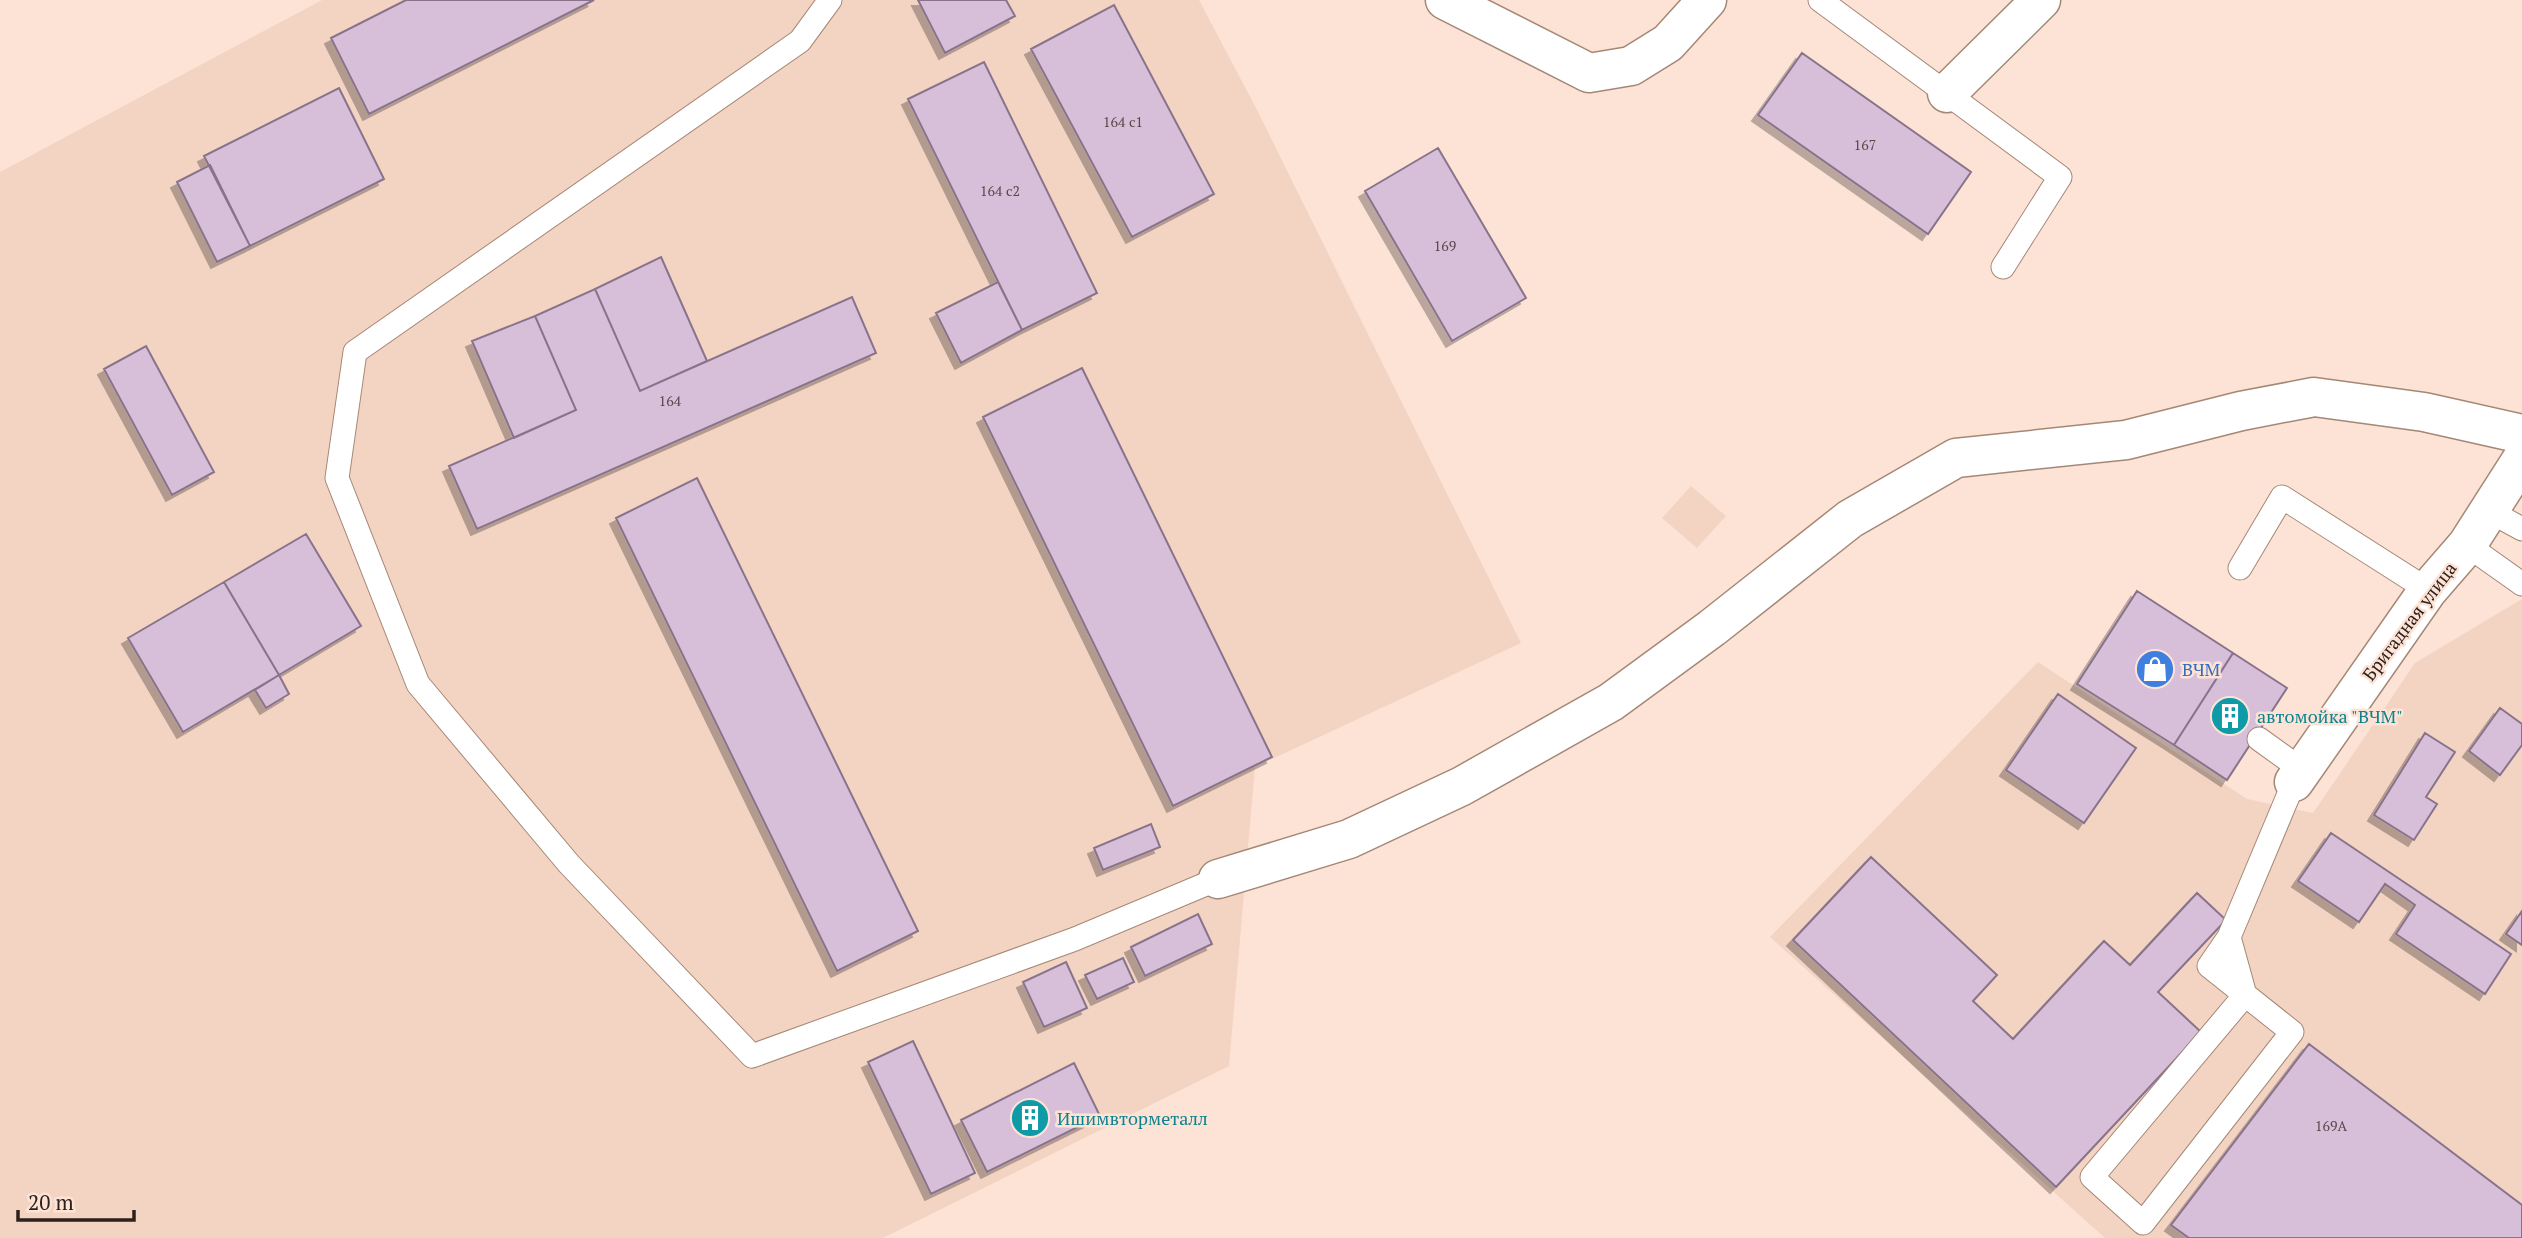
<svg xmlns="http://www.w3.org/2000/svg" width="2522" height="1238" viewBox="0 0 2522 1238" font-family="'PT Serif',serif">
	<defs>
		<filter id="shadow"><feDropShadow dx="-6" dy="6" stdDeviation="0" flood-color="#0004"/></filter>
	</defs>
	<rect width="100%" height="100%" fill="#fde3d5"/>
	<!-- built -->
	<path fill="#f3d4c2" d="M 322,0 L 1199,0 L 1255,106 L 1521,643 L 1255,767 L 1229,1066 L 883,1238 L 0,1238 L 0,172 Z
		M 1691,486 L 1726,516 L 1697,548 L 1662,518 Z
		M 2522,599 L 2522,1238 L 2105,1238 L 1770,937 L 2038,662 L 2247,799 L 2313,813 L 2415,663 Z"/>
	<!-- building -->
	<path fill="#d7bfd9" stroke="#89738b" stroke-width="2" filter="url(#shadow)" d="M 406,0 L 594,0 L 369,114 L 331,38 Z
		M 918,0 L 1006,0 L 1015,16 L 945,53 Z
		M 1114,5 L 1214,194 L 1132,237 L 1031,49 Z
		M 1802,53 L 1971,172 L 1928,234 L 1758,115 Z
		M 984,62 L 1097,293 L 1022,330 L 908,99 Z
		M 339,88 L 384,179 L 250,246 L 204,156 Z
		M 1438,148 L 1526,298 L 1452,341 L 1365,191 Z
		M 210,165 L 250,246 L 217,262 L 177,182 Z
		M 661,257 L 707,361 L 640,391 L 595,289 Z
		M 998,282 L 1022,330 L 961,363 L 936,313 Z
		M 595,289 L 640,391 L 852,297 L 876,353 L 477,529 L 449,466 L 576,410 L 535,316 Z
		M 535,316 L 576,410 L 514,438 L 472,341 Z
		M 146,346 L 214,472 L 172,495 L 104,369 Z
		M 1082,368 L 1272,757 L 1173,806 L 983,417 Z
		M 697,478 L 918,931 L 837,971 L 616,518 Z
		M 306,534 L 361,626 L 279,675 L 224,582 Z
		M 224,582 L 279,675 L 183,732 L 128,638 Z
		M 2137,591 L 2233,653 L 2174,745 L 2077,684 Z
		M 2233,653 L 2287,688 L 2227,780 L 2174,745 Z
		M 279,675 L 289,694 L 266,708 L 255,690 Z
		M 2058,694 L 2136,748 L 2084,823 L 2006,770 Z
		M 2500,708 L 2522,724 L 2522,745 L 2500,775 L 2469,751 Z
		M 2425,733 L 2455,752 L 2426,797 L 2437,804 L 2414,840 L 2374,815 Z
		M 1151,824 L 1160,847 L 1103,870 L 1094,848 Z
		M 2331,833 L 2511,954 L 2485,994 L 2396,934 L 2415,905 L 2385,884 L 2359,922 L 2298,881 Z
		M 1871,857 L 1997,975 L 1973,1001 L 2013,1039 L 2104,941 L 2130,965 L 2197,893 L 2226,920 L 2158,992 L 2201,1032 L 2056,1187 L 1793,940 Z
		M 2522,911 L 2522,945 L 2506,934 Z
		M 1198,914 L 1212,944 L 1145,976 L 1131,947 Z
		M 1123,958 L 1134,982 L 1097,999 L 1085,975 Z
		M 1066,962 L 1087,1008 L 1044,1027 L 1023,982 Z
		M 913,1041 L 975,1173 L 931,1194 L 868,1062 Z
		M 2309,1044 L 2522,1205 L 2522,1238 L 2189,1238 L 2171,1225 Z
		M 1074,1063 L 1100,1116 L 987,1172 L 961,1120 Z"/>
	<g fill="none" stroke-linecap="round" stroke-linejoin="round">
		<!-- service casing -->
		<g stroke="#a58776" stroke-width="25">
			<path id="service" d="M 830,0 L 800,41 L 355,352 L 337,478 L 418,684 L 569,864 L 752,1056 L 1075,939 L 1218,879
				M 1820,0 L 2060,177 L 2003,267
				M 2489,511 L 2522,529
				M 2467,545 L 2522,584
				M 2240,568 L 2282,497 L 2428,590
				M 2259,739 L 2302,770
				M 2229,937 L 2245,995 L 2092,1177 L 2143,1223 L 2292,1032 L 2209,966 L 2229,937 L 2294,782"/>
		</g>
		<!-- minor casing -->
		<g stroke="#a58776" stroke-width="41">
			<path id="minor" d="M 1445,0 L 1589,73 L 1631,66 L 1668,43 L 1707,0
				M 1947,93 L 2041,0
				M 2294,782 L 2428,590 L 2467,545 L 2522,459
				M 1218,879 L 1349,839 L 1462,786 L 1611,702 L 1712,628 L 1850,519 L 1956,458 L 2126,440 L 2241,411 L 2314,397 L 2424,412 L 2522,434"/>
		</g>
		<!-- service -->
		<use href="#service" stroke="#fff" stroke-width="23"/>
		<!-- minor -->
		<use href="#minor" stroke="#fff" stroke-width="38"/>
	</g>
	<!-- icons -->
	<defs>
		<g id="shop-disc" transform="scale(2.0125)"><circle r="9.5" fill="#3f7fe0" stroke="#fde3d5"/><path d="M-5-2.5h2.3a2.7 3.5 0 0 1 5.4 0H5L5.5 6h-11ZM-1.5-2.5h3a1.5 2.3 0 0 0-3 0Z" fill="#fff"/></g>
		<g id="building-disc" transform="scale(2.0125)"><circle r="9.5" fill="#0f9aa8" stroke="#fde3d5"/><path d="M-4-6H4V6H1V3H-1V6H-4ZM-2.5-4.3h1.7v1.8h-1.7ZM.8-4.3h1.7v1.8H.8ZM-2.5-1h1.7V.8h-1.7ZM.8-1h1.7V.8H.8Z" fill="#fff"/></g>
	</defs>
	<g fill-rule="evenodd">
		<use href="#shop-disc" x="2155" y="669"/>
		<use href="#building-disc" x="2230" y="716"/>
		<use href="#building-disc" x="1030" y="1118"/>
	</g>
	<g text-anchor="middle" dominant-baseline="central" stroke-width="5" stroke-linejoin="round" paint-order="stroke">
		<!-- number labels -->
		<g font-size="14" fill="#58484a">
			<text x="1123" y="121">164 с1</text>
			<text x="1865" y="144">167</text>
			<text x="1000" y="190">164 с2</text>
			<text x="1445" y="245">169</text>
			<text x="670" y="400">164</text>
			<text x="2331" y="1125">169А</text>
		</g>
		<!-- street labels -->
		<g font-size="18" fill="#2d211b" stroke="#fde3d5">
			<text transform="translate(2409 621) rotate(-53)">Бригадная улица</text>
		</g>
		<!-- shop labels -->
		<g font-size="18" fill="#366cbe" stroke="#fde3d5" text-anchor="start">
			<text x="2182" y="669">ВЧМ</text>
		</g>
		<!-- culture labels -->
		<g font-size="18" fill="#0d838f" stroke="#fde3d5" text-anchor="start">
			<text x="2257" y="716">автомойка "ВЧМ"</text>
			<text x="1057" y="1118">Ишимвторметалл</text>
		</g>
	</g>
	<!-- scale -->
	<path d="M18 1210v10h116v-10" fill="none" stroke="#2d211b" stroke-width="3.5"/>
	<text x="28" y="1210" font-size="21" fill="#2d211b" stroke="#fde3d5" stroke-width="5" paint-order="stroke">20 m</text>
</svg>
